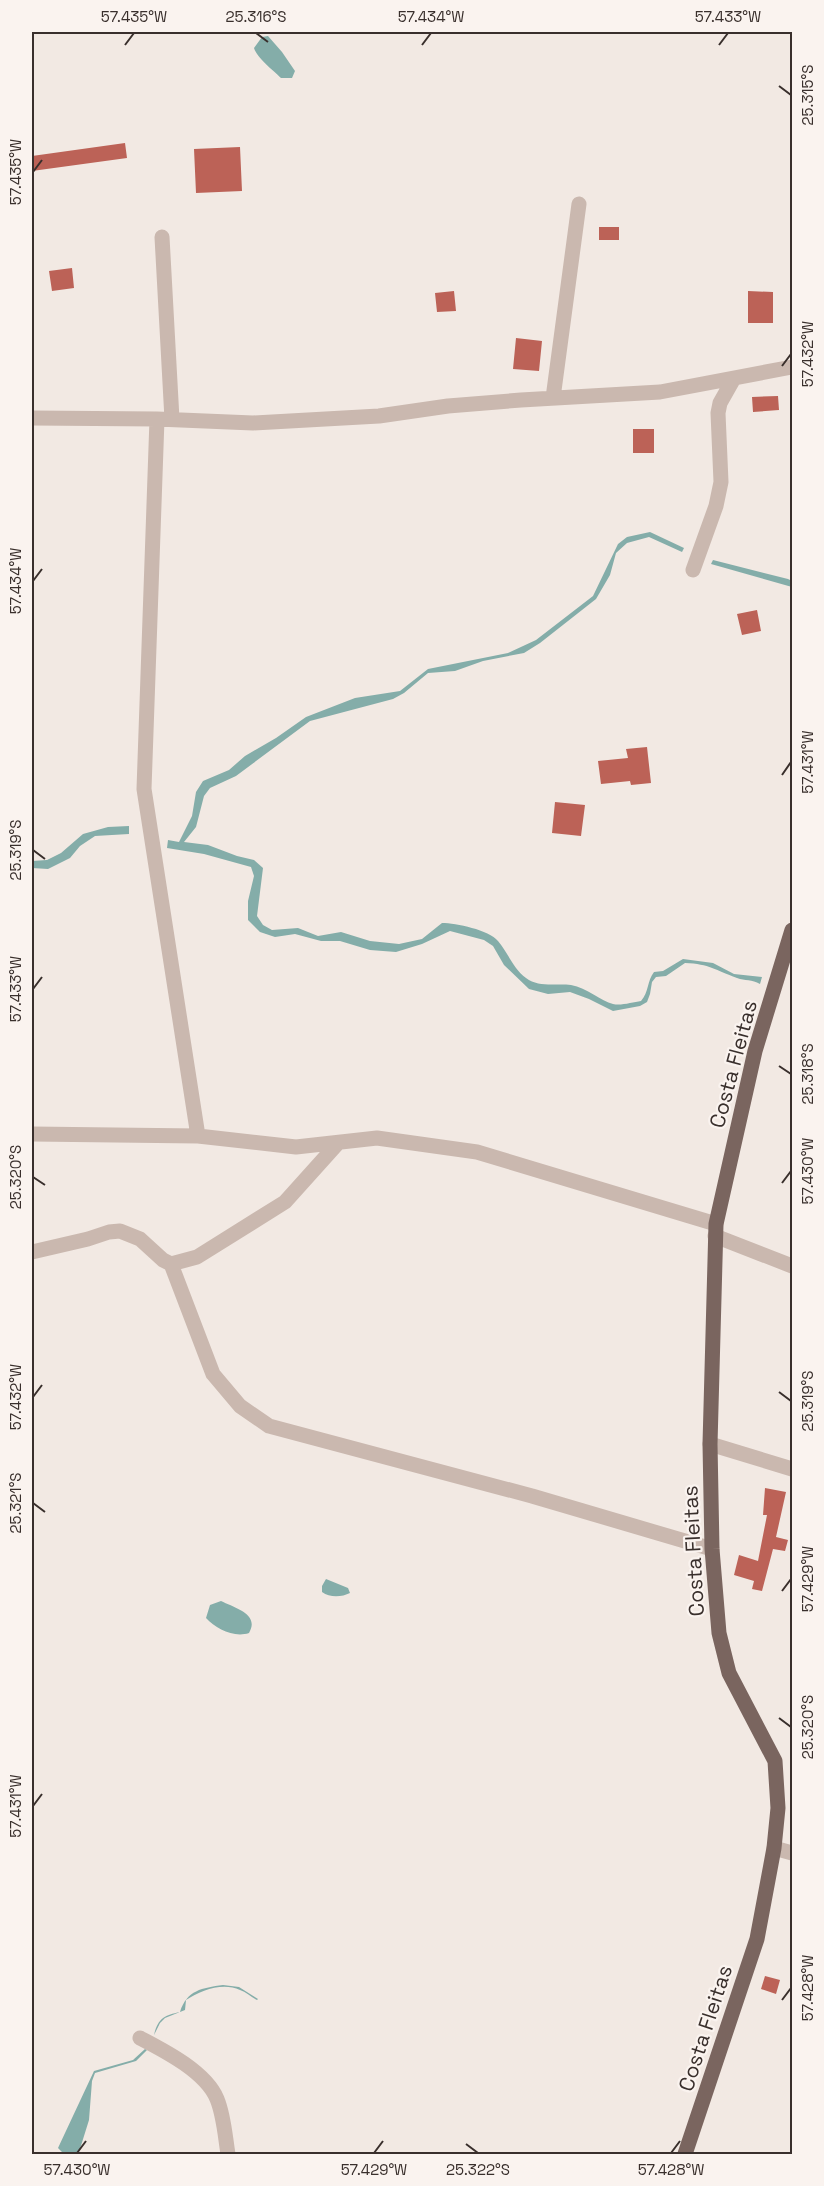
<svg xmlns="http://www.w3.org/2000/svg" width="824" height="2186" viewBox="0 0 824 2186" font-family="'Space Grotesk',sans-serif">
	<rect width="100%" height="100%" fill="#f2e9e3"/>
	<!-- water -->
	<path fill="#84ada9" d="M 268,36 L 282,52 L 295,71 L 292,78 L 281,78 C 273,70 257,58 254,48 L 262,37 Z
		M 650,532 L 684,548 L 682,552 L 649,537 L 627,543 L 616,553 L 610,575 L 596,599 L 540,643 L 524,653 L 483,661 L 455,671 L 428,673 L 404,693 L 393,699 L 310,721 L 236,776 L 210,788 L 204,796 L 196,827 L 184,842 L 208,845 L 237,856 L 254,860 L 263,868 L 257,916 L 263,925 L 272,930 L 298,928 L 318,936 L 341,932 L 370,941 L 399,944 L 422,939 L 442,923 C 456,923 489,930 498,941 C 508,953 513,968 526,978 C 539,988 556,983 571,985 C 587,988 601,1001 613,1004 C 621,1006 633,1002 641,1001 C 649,992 647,981 654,972 L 663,971 L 683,959 L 713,963 L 734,974 L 762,977 L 760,984 C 752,979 745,981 737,978 C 715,970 710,964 685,963 L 666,976 L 656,977 L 652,982 L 650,994 L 647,1002 L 640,1006 L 613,1011 L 589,999 L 570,992 L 548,994 L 529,989 L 504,965 L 493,946 L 484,940 L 450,931 L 422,944 L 396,952 L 370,950 L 340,941 L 321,941 L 295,934 L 275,937 L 260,932 L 248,920 L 248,901 L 254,876 L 251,867 L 204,854 L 167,848 L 168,840 L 179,842 L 192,816 L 196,792 L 203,781 L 229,770 L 245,756 L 276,738 L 306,717 L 355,698 L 400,691 L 428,669 L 508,653 L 536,640 L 593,596 L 618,544 L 627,537 Z
		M 713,560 L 788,579 L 792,581 L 792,587 L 711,564 Z
		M 129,826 L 129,834 L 95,836 L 80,846 L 70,858 L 48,869 L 32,868 L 32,861 L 47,860 L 61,853 L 83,834 L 108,827 Z
		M 326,1579 L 348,1588 L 350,1593 C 342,1597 330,1598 322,1592 L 322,1586 Z
		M 221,1601 C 235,1608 260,1614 249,1633 C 234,1638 216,1629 206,1618 L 210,1605 Z
		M 223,1985 L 239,1987 L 258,1999 L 257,2000 C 251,1997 246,1992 240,1990 C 223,1982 201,1990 186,2000 L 185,2010 L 165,2018 L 160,2023 L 154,2035 C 158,2018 165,2015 180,2012 C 187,1990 202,1988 223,1985 Z
		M 145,2049 L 147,2050 L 136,2061 L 95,2073 L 92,2081 L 89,2120 L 79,2152 L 77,2154 L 64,2154 L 58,2148 L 94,2071 L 133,2060 Z"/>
	<!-- building -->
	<path fill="#bc6257" d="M 125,143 L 127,158 L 32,171 L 32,156 Z
		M 240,147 L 242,191 L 196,193 L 194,149 Z
		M 599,227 L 619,227 L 619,240 L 599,240 Z
		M 72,268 L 74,288 L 52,291 L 49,271 Z
		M 454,291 L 456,311 L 437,312 L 435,293 Z
		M 748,291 L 773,292 L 773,323 L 748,323 Z
		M 516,338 L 542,341 L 539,371 L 513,369 Z
		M 778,396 L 779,410 L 753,412 L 752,397 Z
		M 633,429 L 654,429 L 654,453 L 633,453 Z
		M 757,610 L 761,631 L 742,635 L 737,614 Z
		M 647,747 L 651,783 L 631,785 L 630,781 L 601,784 L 598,761 L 628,758 L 626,749 Z
		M 555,802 L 585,805 L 581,836 L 552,833 Z
		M 765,1488 L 786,1492 L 776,1537 L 788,1540 L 785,1551 L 773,1549 L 762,1591 L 752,1589 L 754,1581 L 734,1575 L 739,1555 L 758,1561 L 767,1515 L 763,1515 Z
		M 765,1976 L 780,1980 L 776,1994 L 761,1989 Z"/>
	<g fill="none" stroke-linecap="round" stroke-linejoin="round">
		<!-- minor -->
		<path stroke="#cab8af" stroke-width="15" d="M 162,237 L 172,419
			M 553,398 L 579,204
			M 32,418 L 157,419 L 253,423 L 379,416 L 448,406 L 521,400 L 660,392 L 792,367
			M 157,419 L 144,789 L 198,1136
			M 693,570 L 716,506 L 721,482 L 718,413 L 720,403 L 733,380
			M 32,1134 L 198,1136 L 296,1147 L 377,1138 L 477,1152 L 716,1224
			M 715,1236 L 792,1266
			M 32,1252 L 88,1239 L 109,1232 L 120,1231 L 140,1239 L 163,1260 L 171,1264 L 197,1257 L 285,1202 L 338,1143
			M 171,1264 L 213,1374 L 240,1406 L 269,1426 L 532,1496 L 712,1549
			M 710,1444 L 792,1469
			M 774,1848 L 792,1853
			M 140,2038 C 165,2051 206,2072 217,2099 C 224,2116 225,2136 228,2154"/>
		<!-- major -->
		<path stroke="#7a655f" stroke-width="15" d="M 685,2154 L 757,1939 L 774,1848 L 778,1808 L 775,1761 L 729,1673 L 719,1633 L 712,1549 L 710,1444 L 716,1224 L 755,1051 L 792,930"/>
	</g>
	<!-- ticks -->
	<path fill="none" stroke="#392f2c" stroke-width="2" d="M 256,33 L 268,42M 125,45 L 134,33M 422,45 L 431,33M 719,45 L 728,33M 779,86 L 791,95M 33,172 L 42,160M 782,366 L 791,354M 33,581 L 42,569M 782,775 L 791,762M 33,850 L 45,859M 33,989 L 42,977M 779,1066 L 791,1074M 33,1177 L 45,1185M 782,1183 L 791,1171M 779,1392 L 791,1401M 33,1397 L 42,1385M 33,1503 L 45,1512M 782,1591 L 791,1579M 779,1718 L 791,1727M 33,1806 L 42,1794M 782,2000 L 791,1988M 466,2144 L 478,2153M 77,2153 L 86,2141M 374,2153 L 383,2141M 671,2153 L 680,2141"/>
	<g text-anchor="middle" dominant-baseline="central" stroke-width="4.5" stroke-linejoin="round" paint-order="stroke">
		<!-- street labels -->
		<g font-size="21" fill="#392f2c" stroke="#faf3ef">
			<text transform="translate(733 1064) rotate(-75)">Costa Fleitas</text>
			<text transform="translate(693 1551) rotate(-93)">Costa Fleitas</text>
			<text transform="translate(705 2028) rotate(-72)">Costa Fleitas</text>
		</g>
	</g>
	<!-- border -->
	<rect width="824" height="2186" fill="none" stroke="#faf3ef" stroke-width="66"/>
	<rect x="33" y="33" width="758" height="2120" fill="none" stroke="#392f2c" stroke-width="2"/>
	<g font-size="15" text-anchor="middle" fill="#392f2c">
		<text x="134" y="22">57.435°W</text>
		<text x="256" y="22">25.316°S</text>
		<text x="431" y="22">57.434°W</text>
		<text x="728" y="22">57.433°W</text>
		<text transform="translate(808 95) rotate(-90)" y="5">25.315°S</text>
		<text transform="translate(16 172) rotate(-90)" y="5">57.435°W</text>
		<text transform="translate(808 354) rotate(-90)" y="5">57.432°W</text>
		<text transform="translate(16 581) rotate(-90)" y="5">57.434°W</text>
		<text transform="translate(808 762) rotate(-90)" y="5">57.431°W</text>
		<text transform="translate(16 850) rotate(-90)" y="5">25.319°S</text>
		<text transform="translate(16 989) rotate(-90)" y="5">57.433°W</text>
		<text transform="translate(808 1074) rotate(-90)" y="5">25.318°S</text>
		<text transform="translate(808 1171) rotate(-90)" y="5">57.430°W</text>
		<text transform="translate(16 1177) rotate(-90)" y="5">25.320°S</text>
		<text transform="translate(16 1397) rotate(-90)" y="5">57.432°W</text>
		<text transform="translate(808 1401) rotate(-90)" y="5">25.319°S</text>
		<text transform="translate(16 1503) rotate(-90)" y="5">25.321°S</text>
		<text transform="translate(808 1579) rotate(-90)" y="5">57.429°W</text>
		<text transform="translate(808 1727) rotate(-90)" y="5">25.320°S</text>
		<text transform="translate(16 1806) rotate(-90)" y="5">57.431°W</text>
		<text transform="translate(808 1988) rotate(-90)" y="5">57.428°W</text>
		<text x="77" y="2175">57.430°W</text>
		<text x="374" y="2175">57.429°W</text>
		<text x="478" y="2175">25.322°S</text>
		<text x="671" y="2175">57.428°W</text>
	</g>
</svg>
